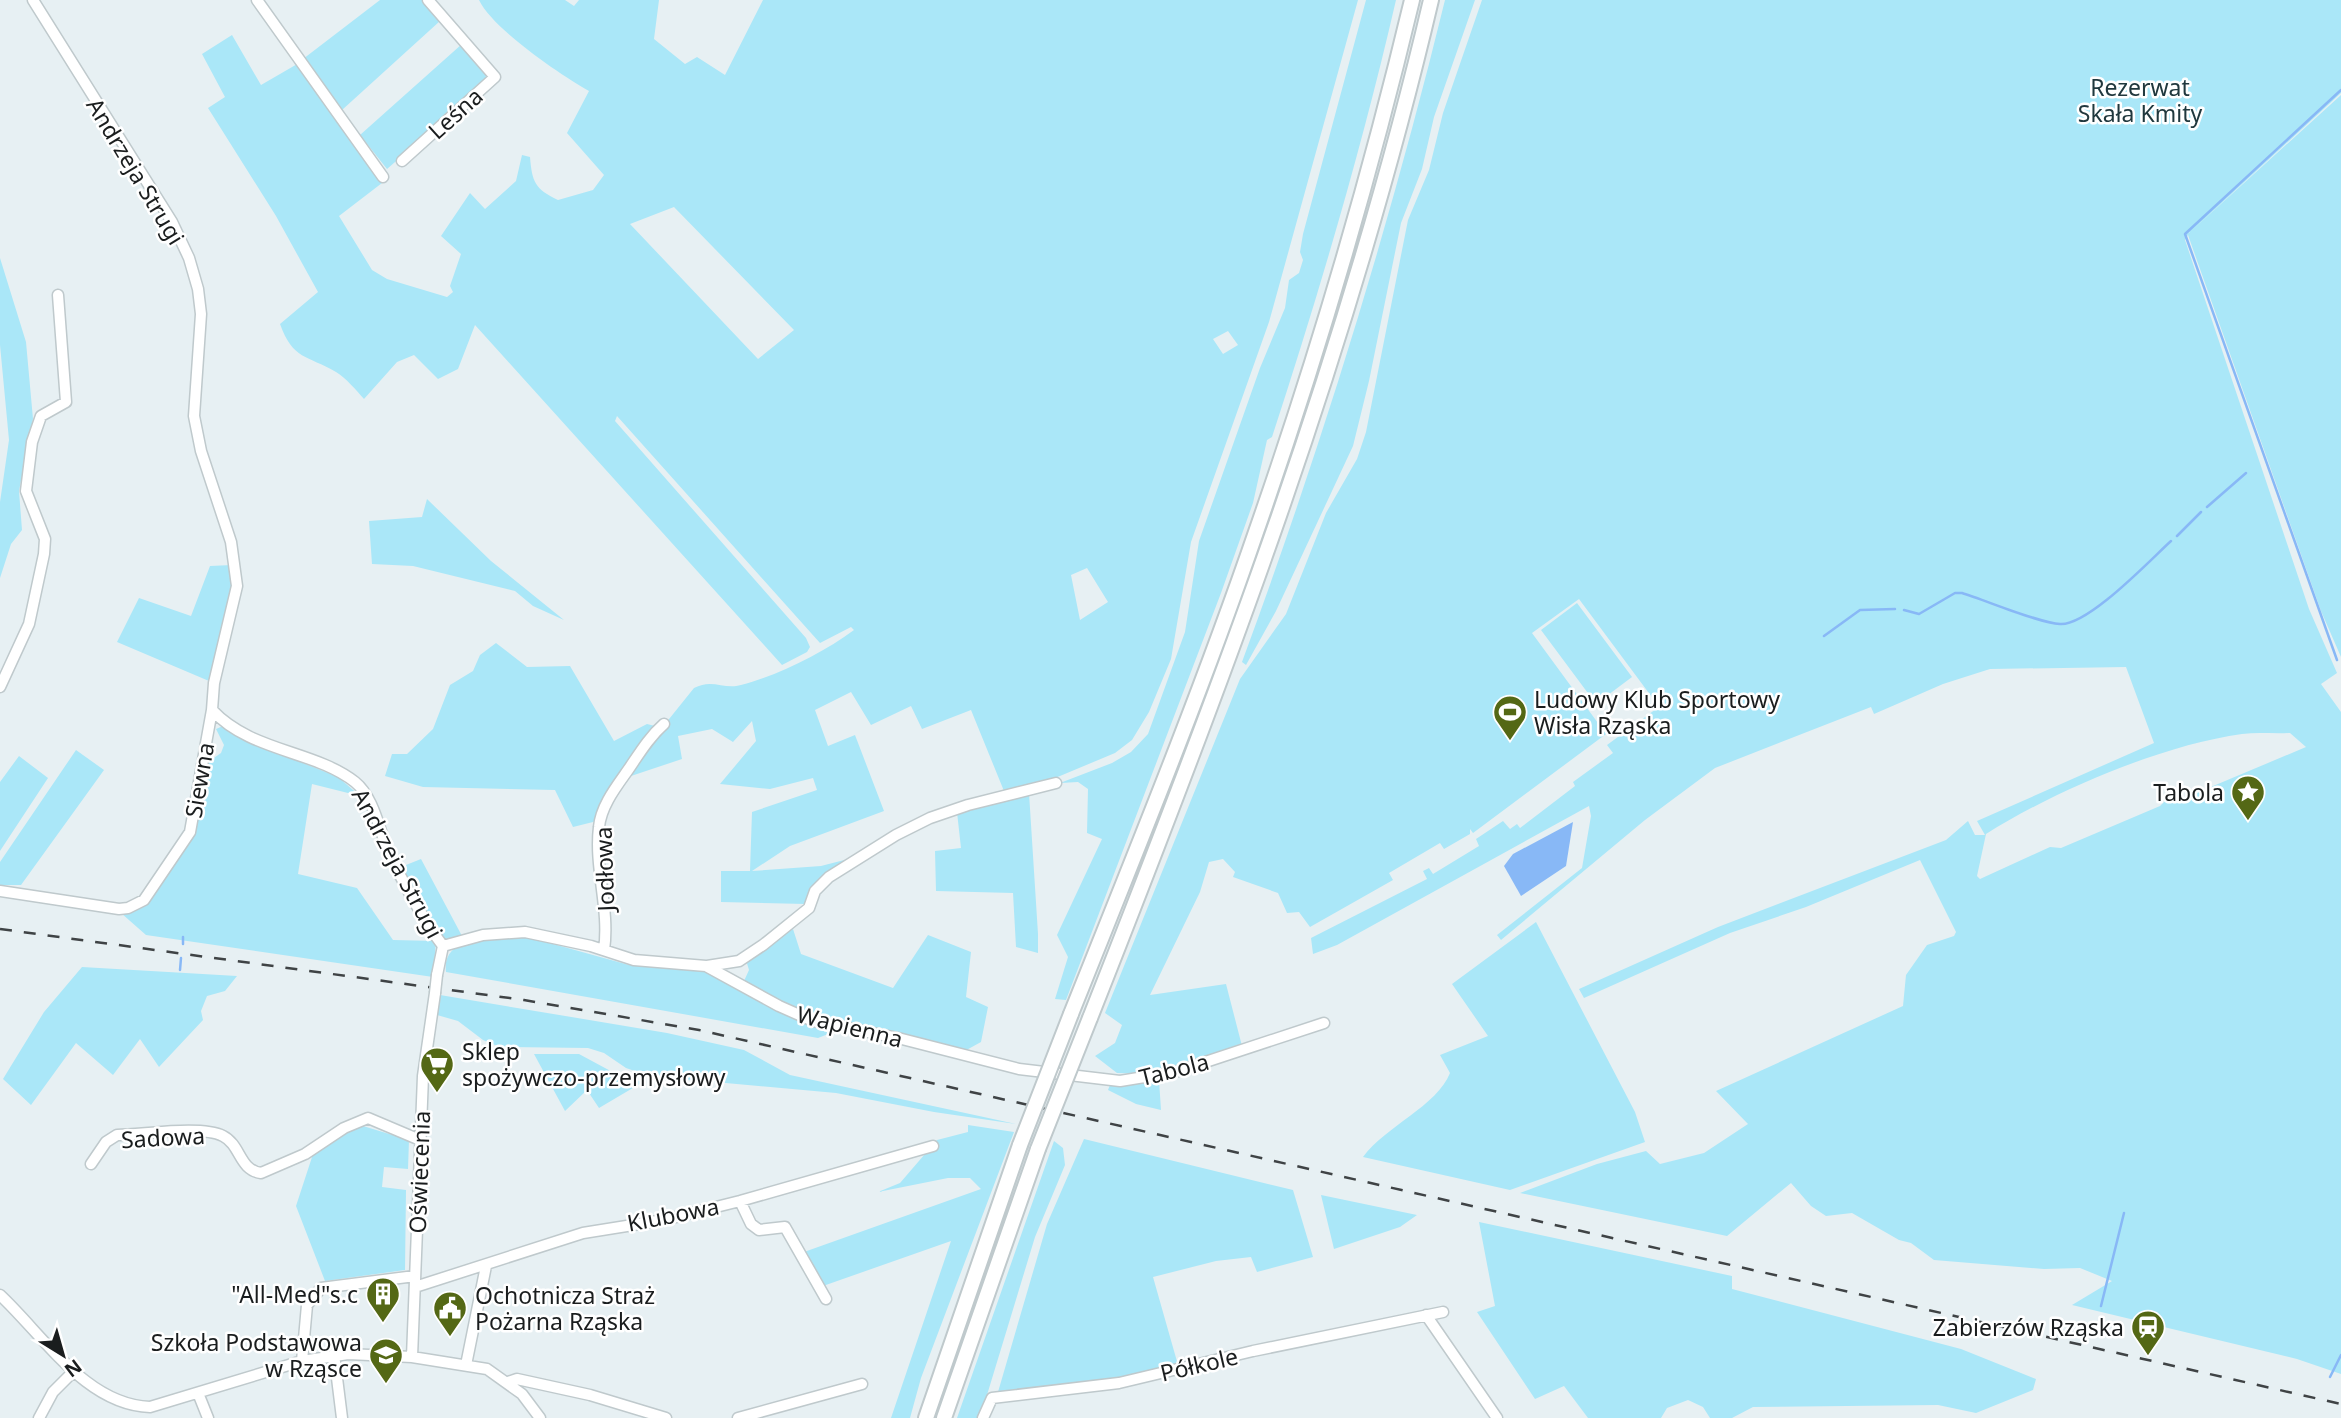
<svg xmlns="http://www.w3.org/2000/svg" width="2341" height="1418" viewBox="0 0 2341 1418" font-family="'Noto Sans',sans-serif">
	<rect width="100%" height="100%" fill="#e7f0f3"/>
	<!-- green -->
	<path fill="#aae7f8" fill-rule="evenodd" d="M 380,0 L 423,0 L 440,21 L 342,110 L 303,59 Z
		M 479,0 L 565,0 L 574,6 L 579,0 L 659,0 L 654,39 L 685,64 L 697,57 L 725,75 L 763,0 L 1358,0 L 1269,322 L 1191,542 L 1171,659 L 1149,712 L 1132,740 L 1115,753 L 1048,781 L 1004,791 L 971,710 L 922,729 L 911,706 L 871,725 L 851,692 L 815,710 L 828,746 L 855,735 L 884,811 L 790,846 L 752,871 L 821,866 L 852,858 L 806,904 L 721,902 L 721,871 L 750,871 L 752,812 L 817,790 L 813,778 L 770,789 L 720,784 L 756,741 L 752,721 L 733,742 L 712,729 L 678,736 L 682,759 L 628,777 L 649,744 L 694,688 C 712,678 724,690 741,685 C 779,675 823,653 854,630 L 851,627 L 820,643 L 617,416 L 615,421 L 806,638 L 810,647 L 807,652 L 782,665 L 475,325 L 458,369 L 438,379 L 414,355 L 397,362 L 364,399 C 356,390 346,378 336,372 C 307,355 293,360 280,324 L 318,292 L 276,216 L 208,108 L 225,97 L 202,54 L 232,35 L 261,85 L 299,63 L 382,183 L 339,216 L 372,270 L 387,279 L 447,297 L 453,292 L 450,286 L 461,254 L 441,236 L 470,193 L 485,209 L 516,181 L 522,155 L 530,157 C 532,182 535,189 558,200 L 593,190 L 604,175 L 567,133 L 589,91 C 559,74 493,29 479,0 ZM 674,207 L 794,330 L 758,359 L 630,224 ZM 1228,331 L 1238,345 L 1223,354 L 1213,339 ZM 1087,568 L 1108,602 L 1080,620 L 1071,575 Z
		M 1366,0 L 1396,0 C 1362,148 1319,293 1272,437 L 1267,440 L 1253,503 L 1221,593 L 1066,1000 L 1055,999 L 1068,957 L 1057,935 L 1102,839 L 1087,833 L 1088,789 L 1078,782 L 1060,783 L 1112,763 L 1131,752 L 1148,734 L 1185,632 L 1199,541 L 1260,368 L 1285,308 L 1289,280 L 1299,273 L 1303,260 L 1300,252 L 1303,234 Z
		M 1445,0 L 1475,0 L 1434,117 L 1422,169 L 1401,223 L 1369,381 L 1353,446 L 1276,611 L 1246,665 L 1242,662 C 1322,445 1390,225 1445,0 Z
		M 1482,0 L 2341,0 L 2341,93 L 2189,233 L 2341,95 L 2341,657 L 2321,611 L 2188,235 L 2185,240 L 2309,609 L 2337,673 L 2321,684 L 2341,712 L 2341,1374 L 2297,1359 L 2072,1305 L 2112,1281 L 2080,1268 L 2044,1269 L 1934,1260 L 1911,1243 L 1899,1240 L 1852,1213 L 1826,1216 L 1811,1206 L 1791,1183 L 1727,1236 L 1520,1193 L 1597,1164 L 1646,1151 L 1660,1164 L 1704,1153 L 1748,1124 L 1716,1091 L 1903,1006 L 1906,975 L 1927,945 L 1954,936 L 1956,932 L 1920,860 L 1806,907 L 1730,933 L 1584,998 L 1579,989 L 1718,927 L 1946,840 L 1968,821 L 1975,835 L 1985,835 L 1977,821 L 2154,743 L 2126,667 L 1990,669 L 1943,684 L 1874,714 L 1871,707 L 1715,768 L 1645,820 L 1501,940 L 1497,935 L 1582,868 L 1591,816 L 1589,806 L 1337,945 L 1313,954 L 1311,938 L 1427,879 L 1423,871 L 1429,868 L 1433,874 L 1479,846 L 1476,839 L 1503,821 L 1510,829 L 1517,824 L 1520,828 L 1575,786 L 1573,782 L 1613,753 L 1607,745 L 1656,709 L 1657,704 L 1579,599 L 1532,633 L 1606,734 L 1473,833 L 1470,829 L 1470,834 L 1444,849 L 1440,843 L 1389,873 L 1393,880 L 1310,927 L 1299,912 L 1287,913 L 1278,893 L 1233,877 L 1235,872 L 1223,859 L 1209,862 L 1200,892 L 1150,995 L 1226,984 L 1242,1046 L 1148,1074 L 1117,1073 L 1095,1056 L 1115,1043 L 1122,1025 L 1105,1013 L 1240,679 L 1286,614 L 1326,513 L 1357,459 L 1366,432 L 1408,220 L 1429,170 L 1443,113 ZM 2290,733 L 2306,747 L 2187,797 L 2166,800 L 2160,806 L 2061,848 L 2050,847 L 1980,879 L 1977,876 L 1986,834 C 2054,791 2162,745 2242,734 C 2258,732 2274,734 2290,733 Z
		M 462,44 L 485,69 L 486,77 L 479,89 L 387,169 L 360,135 Z
		M 0,258 L 26,342 L 33,419 L 19,491 L 22,530 L 11,544 L 0,578 L 0,502 L 9,440 L 0,345 Z
		M 427,499 L 491,561 L 564,620 L 533,606 L 515,591 L 413,566 L 372,564 L 369,521 L 422,517 Z
		M 232,565 L 233,589 L 209,681 L 117,642 L 139,598 L 191,616 L 210,566 Z
		M 1577,603 L 1632,677 L 1596,704 L 1541,630 Z
		M 496,643 L 527,667 L 570,666 L 614,741 L 647,724 L 655,726 L 597,821 L 573,827 L 555,790 L 423,787 L 385,776 L 392,754 L 407,754 L 433,729 L 450,685 L 473,671 L 480,655 Z
		M 223,726 L 248,741 L 338,777 L 360,796 L 312,784 L 298,874 L 357,888 L 393,940 L 436,941 L 433,977 L 146,935 L 121,913 L 144,905 L 194,830 L 208,762 L 221,753 L 224,745 L 216,729 Z
		M 76,750 L 104,770 L 21,885 L 0,885 L 0,862 Z
		M 19,756 L 48,778 L 0,851 L 0,782 Z
		M 1029,793 L 1038,934 L 1038,953 L 1016,947 L 1013,893 L 936,891 L 935,851 L 961,848 L 957,812 Z
		M 421,859 L 462,936 L 448,941 L 442,938 L 401,867 Z
		M 1536,922 L 1635,1112 L 1645,1142 L 1510,1190 L 1363,1157 C 1386,1126 1437,1106 1450,1073 L 1440,1055 L 1488,1036 L 1452,984 Z
		M 793,929 L 801,954 L 893,988 L 928,935 L 971,952 L 966,997 L 988,1007 L 981,1042 L 961,1053 L 850,1026 L 783,1005 L 744,981 L 749,970 L 746,960 Z
		M 528,937 L 629,965 L 699,969 L 808,1023 L 836,1031 L 818,1038 L 446,972 C 441,932 501,938 528,937 Z
		M 82,967 L 237,976 L 225,991 L 207,996 L 201,1011 L 203,1020 L 159,1067 L 140,1039 L 113,1075 L 76,1043 L 31,1105 L 3,1079 L 44,1012 Z
		M 440,995 L 667,1033 L 744,1050 L 790,1075 L 1016,1124 L 934,1112 L 836,1093 L 649,1076 L 626,1068 L 604,1053 L 588,1048 L 500,1047 L 483,1040 L 458,1021 L 437,1015 Z
		M 534,1054 L 579,1054 L 618,1075 L 643,1082 L 599,1108 L 587,1090 L 565,1111 Z
		M 1159,1080 L 1161,1110 L 1136,1104 L 1108,1090 L 1110,1085 Z
		M 968,1125 L 1014,1132 L 921,1378 L 910,1418 L 891,1418 L 951,1241 L 823,1286 L 804,1252 L 981,1189 L 970,1178 L 948,1178 L 878,1192 L 900,1183 L 937,1140 L 968,1132 Z
		M 363,1126 L 409,1140 L 408,1169 L 384,1167 L 382,1187 L 406,1190 L 405,1270 L 325,1281 L 296,1206 L 314,1151 L 351,1129 Z
		M 1084,1139 L 1293,1190 L 1313,1257 L 1257,1272 L 1251,1257 L 1216,1261 L 1153,1277 L 1178,1365 C 1118,1380 1060,1388 998,1392 L 1047,1224 Z
		M 1054,1141 L 1063,1148 L 1065,1165 L 1035,1237 L 980,1418 L 957,1418 Z
		M 1321,1195 L 1417,1215 L 1400,1227 L 1334,1249 Z
		M 1479,1222 L 1732,1276 L 1732,1289 L 1961,1349 L 2036,1379 L 2033,1390 L 1976,1413 L 1938,1405 L 1753,1407 L 1732,1418 L 1710,1418 L 1703,1407 L 1688,1400 L 1667,1408 L 1661,1418 L 1588,1418 L 1564,1386 L 1535,1399 L 1477,1312 L 1495,1306 Z"/>
	<!-- water -->
	<path fill="#88b8f6" d="M 1573,822 L 1566,866 L 1521,896 L 1504,866 L 1513,854 Z"/>
	<g fill="none" stroke-linecap="round" stroke-linejoin="round">
		<!-- stream -->
		<path stroke="#88b8f6" stroke-width="2.5" d="M 2207,507 L 2246,473
			M 2177,536 L 2201,512
			M 1904,610 L 1919,614 L 1955,593 L 1962,593 C 1985,600 2039,623 2060,624 C 2088,626 2150,560 2171,541
			M 1824,636 L 1860,610 L 1895,609
			M 2337,660 L 2185,234 L 2341,90
			M 183,944 L 183,937
			M 180,970 L 181,958
			M 2101,1306 L 2124,1213
			M 2330,1377 L 2341,1355"/>
		<!-- minor casing -->
		<g stroke="#bfc9cc" stroke-width="13">
			<path id="minor" d="M 257,0 L 383,177
				M 402,161 L 495,77 L 428,0
				M 0,687 L 29,624 L 44,554 L 45,539 L 26,491 L 32,442 L 41,416 L 66,402 L 58,295
				M 212,710 C 251,752 314,750 355,782 C 375,798 380,835 391,858 C 406,887 423,920 443,946
				M 0,891 L 119,909 L 128,908 L 144,900 L 190,832 L 212,710 L 214,683 L 237,586 L 231,542 L 201,451 L 194,416 L 201,314 L 198,289 L 189,258 L 172,222 L 33,0
				M 443,946 L 483,935 L 525,932 L 591,946 L 634,960 L 706,966 L 779,1006 L 813,1021 L 898,1038 L 1019,1069 L 1120,1081 L 1175,1072 L 1324,1023
				M 604,950 C 610,909 594,868 599,827 C 601,806 616,787 628,770 C 639,754 649,737 664,724
				M 707,966 L 739,961 L 763,945 L 809,908 L 815,891 L 829,877 L 896,835 L 930,818 L 968,805 L 1056,783
				M 437,975 L 443,946
				M 91,1164 L 106,1142 L 117,1135 C 142,1135 201,1125 223,1136 C 241,1145 239,1170 261,1173 L 305,1154 L 344,1128 L 368,1118 L 420,1140
				M 740,1201 L 751,1224 L 759,1230 L 785,1227 L 826,1299
				M 415,1287 L 583,1233 L 664,1220 L 740,1201 L 933,1146
				M 0,1295 C 43,1335 86,1405 150,1407 L 302,1361 L 348,1354 L 412,1357 L 487,1369 L 522,1394 L 540,1418
				M 1426,1315 L 1497,1418
				M 334,1354 L 342,1418
				M 412,1357 L 423,1076 L 435,993
				M 302,1361 L 307,1305 L 321,1288 L 415,1276
				M 466,1365 L 486,1266
				M 508,1382 L 517,1379 L 590,1395 L 666,1418
				M 198,1393 L 208,1418
				M 39,1418 L 53,1392 L 74,1371
				M 738,1418 L 862,1384
				M 983,1418 L 992,1398 L 1119,1383 L 1253,1351 L 1443,1312"/>
		</g>
		<!-- highway casing -->
		<g stroke="#bfc9cc" stroke-width="18">
			<path id="highway" d="M 1071,1014 C 1135,854 1200,695 1256,532 C 1317,357 1369,180 1412,0
				M 1090,1018 C 1222,684 1349,350 1431,0
				M 926,1418 L 1020,1145
				M 944,1418 L 1038,1149"/>
		</g>
		<!-- minor -->
		<use href="#minor" stroke="#fff" stroke-width="10"/>
		<!-- highway -->
		<use href="#highway" stroke="#fff" stroke-width="14"/>
		<!-- rail -->
		<path stroke="#3f4345" stroke-width="2.5" stroke-dasharray="12 12" stroke-linecap="butt" d="M 0,929 L 524,1000 L 699,1030 L 2341,1404"/>
		<!-- minor-bridge casing -->
		<g stroke="#bfc9cc" stroke-width="13" stroke-linecap="butt">
			<path id="minor-bridge" d="M 435,993 L 437,975"/>
		</g>
		<!-- highway-bridge casing -->
		<g stroke="#bfc9cc" stroke-width="18" stroke-linecap="butt">
			<path id="highway-bridge" d="M 1020,1145 L 1071,1014
				M 1038,1149 L 1090,1018"/>
		</g>
		<!-- minor-bridge -->
		<use href="#minor-bridge" stroke="#fff" stroke-width="10"/>
		<!-- highway-bridge -->
		<use href="#highway-bridge" stroke="#fff" stroke-width="14"/>
	</g>
	<!-- icons -->
	<defs>
		<g id="stadium-pin" transform="scale(1.75)"><path d="M0 17L-7.5 6A9.5 9.5 0 1 1 7.5 6Z" fill="#546815" stroke="#fff"/><path d="M0-5a6.5 5 0 1 0 0 10a6.5 5 0 1 0 0-10ZM-3.5-1.8h7v3.6h-7Z" fill="#fff"/></g>
		<g id="sight-pin" transform="scale(1.75)"><path d="M0 17L-7.5 6A9.5 9.5 0 1 1 7.5 6Z" fill="#546815" stroke="#fff"/><path d="M0-6L1.8-2.2L6-1.7L2.9 1.2L3.7 5.4L0 3.3L-3.7 5.4L-2.9 1.2L-6-1.7L-1.8-2.2Z" fill="#fff"/></g>
		<g id="supermarket-pin" transform="scale(1.75)"><path d="M0 17L-7.5 6A9.5 9.5 0 1 1 7.5 6Z" fill="#546815" stroke="#fff"/><path d="M-6-5.5h2.5l.6 2H6L4.5 2H-2.5L-4.4-4H-6ZM-1.5 3.2a1.3 1.3 0 1 0 .1 0ZM3 3.2a1.3 1.3 0 1 0 .1 0Z" fill="#fff"/></g>
		<g id="building-pin" transform="scale(1.75)"><path d="M0 17L-7.5 6A9.5 9.5 0 1 1 7.5 6Z" fill="#546815" stroke="#fff"/><path d="M-4-6H4V6H1V3H-1V6H-4ZM-2.5-4.3h1.7v1.8h-1.7ZM.8-4.3h1.7v1.8H.8ZM-2.5-1h1.7V.8h-1.7ZM.8-1h1.7V.8H.8Z" fill="#fff"/></g>
		<g id="civic-pin" transform="scale(1.75)"><path d="M0 17L-7.5 6A9.5 9.5 0 1 1 7.5 6Z" fill="#546815" stroke="#fff"/><path d="M-.6-6.5H3V-4.5H.6V-3L4-1V1h2V6H-6V1h2V-1L-.6-3ZM-1.2 2.5V6h2.4V2.5Z" fill="#fff"/></g>
		<g id="station-pin" transform="scale(1.75)"><path d="M0 17L-7.5 6A9.5 9.5 0 1 1 7.5 6Z" fill="#546815" stroke="#fff"/><path d="M-3-6H3Q5-6 5-4V2Q5 4 3 4L4.5 6H3L1.5 4h-3L-3 6H-4.5L-3 4Q-5 4-5 2V-4Q-5-6-3-6ZM-3.5-4v3h7v-3ZM-3.5 1v1.5H-2V1ZM2 1v1.5H3.5V1Z" fill="#fff"/></g>
		<g id="school-pin" transform="scale(1.75)"><path d="M0 17L-7.5 6A9.5 9.5 0 1 1 7.5 6Z" fill="#546815" stroke="#fff"/><path d="M0-5L7-2L0 1L-7-2ZM-4 1L0 2.5L4 1V4Q0 6-4 4Z" fill="#fff"/></g>
	</defs>
	<g fill-rule="evenodd">
		<use href="#stadium-pin" x="1510" y="712"/>
		<use href="#sight-pin" x="2248" y="792"/>
		<use href="#supermarket-pin" x="437" y="1064"/>
		<use href="#building-pin" x="383" y="1294"/>
		<use href="#civic-pin" x="450" y="1308"/>
		<use href="#station-pin" x="2148" y="1327"/>
		<use href="#school-pin" x="386" y="1355"/>
	</g>
	<g text-anchor="middle" dominant-baseline="central" stroke-width="5" stroke-linejoin="round" paint-order="stroke">
		<!-- park labels -->
		<g font-size="23" fill="#20383e" stroke="#fff">
			<text x="2140" y="87">Rezerwat<tspan x="2140" dy="26">Skała Kmity</tspan></text>
		</g>
		<!-- street labels -->
		<g font-size="23" fill="#1a1d1e" stroke="#fff">
			<text transform="translate(455 113) rotate(-42)">Leśna</text>
			<text transform="translate(136 171) rotate(59)">Andrzeja Strugi</text>
			<text transform="translate(199 780) rotate(-80)">Siewna</text>
			<text transform="translate(398 863) rotate(62)">Andrzeja Strugi</text>
			<text transform="translate(604 869) rotate(-92)">Jodłowa</text>
			<text transform="translate(850 1026) rotate(14)">Wapienna</text>
			<text transform="translate(1174 1069) rotate(-14)">Tabola</text>
			<text transform="translate(163 1137) rotate(-3)">Sadowa</text>
			<text transform="translate(419 1172) rotate(-88)">Oświecenia</text>
			<text transform="translate(673 1214) rotate(-11)">Klubowa</text>
			<text transform="translate(1199 1364) rotate(-13)">Półkole</text>
		</g>
		<!-- poi labels -->
		<g font-size="23" fill="#1a1d1e" stroke="#fff" text-anchor="end">
			<text x="1534" y="699" text-anchor="start">Ludowy Klub Sportowy<tspan x="1534" dy="26">Wisła Rząska</tspan></text>
			<text x="2224" y="792">Tabola</text>
			<text x="462" y="1051" text-anchor="start">Sklep<tspan x="462" dy="26">spożywczo-przemysłowy</tspan></text>
			<text x="358" y="1294">"All-Med"s.c</text>
			<text x="475" y="1295" text-anchor="start">Ochotnicza Straż<tspan x="475" dy="26">Pożarna Rząska</tspan></text>
			<text x="2124" y="1327">Zabierzów Rząska</text>
			<text x="362" y="1342">Szkoła Podstawowa<tspan x="362" dy="26">w Rząsce</tspan></text>
		</g>
	</g>
	<!-- north arrow -->
	<g transform="translate(63 1355) rotate(143)" stroke="#ffffff" stroke-width="5" paint-order="stroke">
	<path d="M0-5L12 26L0 18L-12 26Z" fill="#1a1d1e"/>
	<text y="-10" font-size="19" font-weight="bold" text-anchor="middle" fill="#1a1d1e">N</text>
	</g>
</svg>
